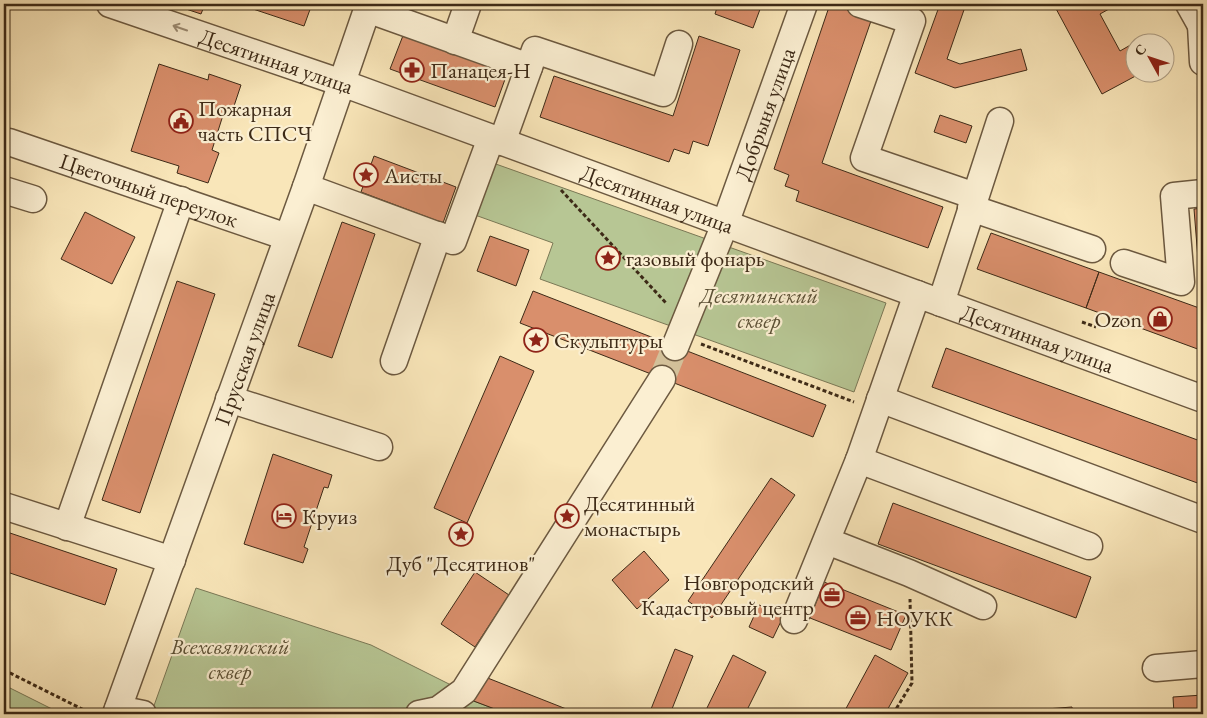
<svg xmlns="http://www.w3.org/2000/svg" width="1207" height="718" viewBox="0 0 1207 718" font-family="'EB Garamond',serif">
	<rect width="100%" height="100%" fill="#f9e6b9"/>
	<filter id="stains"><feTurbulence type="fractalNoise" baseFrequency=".004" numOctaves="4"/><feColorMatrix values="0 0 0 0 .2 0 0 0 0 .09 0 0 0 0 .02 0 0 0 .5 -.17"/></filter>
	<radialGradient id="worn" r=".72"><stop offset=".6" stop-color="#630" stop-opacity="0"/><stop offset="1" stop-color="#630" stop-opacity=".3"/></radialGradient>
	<!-- green -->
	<path fill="#b7c694" stroke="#7a7856" d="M 493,163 L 886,303 L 854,392 L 540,279 L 553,243 L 475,215 Z
		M 196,588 L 371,645 L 457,688 L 471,700 L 508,714 L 151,714 Z
		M 4,685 L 62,714 L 4,714 Z"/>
	<!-- building -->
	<path fill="#d98f6c" stroke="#3d2a17" d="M 171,4 L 205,4 L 201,14 Z
		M 245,4 L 312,4 L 304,26 L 244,6 Z
		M 718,4 L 762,4 L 753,28 L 715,14 Z
		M 830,4 L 872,18 L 822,163 L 943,207 L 928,248 L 796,201 L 799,191 L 785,186 L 789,175 L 774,169 Z
		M 940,4 L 966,4 L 947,59 L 960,64 L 1021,49 L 1027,70 L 955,88 L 915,73 Z
		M 1056,4 L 1118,4 L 1100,14 L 1120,51 L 1134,43 L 1134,72 L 1143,72 L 1102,94 L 1054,5 Z
		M 404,33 L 508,71 L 495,107 L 390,69 Z
		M 699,36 L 740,50 L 708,146 L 693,141 L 689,154 L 674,149 L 669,162 L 540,117 L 554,76 L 673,116 Z
		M 1147,36 L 1151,42 L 1135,42 Z
		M 159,64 L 208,80 L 209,74 L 241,85 L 231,115 L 224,112 L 212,150 L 219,153 L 208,183 L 177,173 L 179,166 L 131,151 Z
		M 940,115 L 972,126 L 966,143 L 934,132 Z
		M 374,156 L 456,187 L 443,223 L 361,192 Z
		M 1203,208 L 1203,351 L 1086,308 L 1099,272 L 1202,309 L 1194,209 Z
		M 85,212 L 135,237 L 112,284 L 61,259 Z
		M 342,222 L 375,234 L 332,358 L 298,346 Z
		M 991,233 L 1099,272 L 1086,308 L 977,269 Z
		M 490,236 L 529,250 L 516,286 L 477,271 Z
		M 177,281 L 215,294 L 140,513 L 102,500 Z
		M 533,291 L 826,405 L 813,437 L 520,323 Z
		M 946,348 L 1203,442 L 1203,485 L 932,387 Z
		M 500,356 L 534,371 L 467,523 L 434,508 Z
		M 273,454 L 332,475 L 328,488 L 324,487 L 304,547 L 308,549 L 303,563 L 244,544 Z
		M 771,478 L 795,495 L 712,618 L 688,601 Z
		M 893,503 L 1091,577 L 1076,618 L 878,544 Z
		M 4,531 L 117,569 L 105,605 L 4,571 Z
		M 644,551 L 669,580 L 637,609 L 612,580 Z
		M 475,572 L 509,595 L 475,647 L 441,624 Z
		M 824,582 L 906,615 L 891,650 L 810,618 Z
		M 759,605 L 784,615 L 773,638 L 749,627 Z
		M 675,649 L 693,656 L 670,714 L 649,714 Z
		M 733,655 L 766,672 L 745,714 L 704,714 Z
		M 875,655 L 908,673 L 885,714 L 843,714 Z
		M 480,675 L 579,714 L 508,714 L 471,700 Z
		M 1203,695 L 1203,714 L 1174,714 L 1173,697 Z
		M 1072,707 L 1073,714 L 1033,714 L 1033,710 Z"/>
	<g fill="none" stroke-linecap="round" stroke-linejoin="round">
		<!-- minor-tunnel -->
		<path stroke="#d3c099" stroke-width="26" stroke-dasharray="26 13" stroke-linecap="butt" d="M 662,379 L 675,347"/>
		<!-- minor casing -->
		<g stroke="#6c5940" stroke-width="29">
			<g id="minor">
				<path id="s1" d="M 110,4 L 342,83 L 1203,399"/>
				<path d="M 860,4 L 912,21 L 864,158 L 975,196"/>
				<path d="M 1189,4 L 1203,29"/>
				<path d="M 367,9 L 529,67 L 502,142"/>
				<path d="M 1201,25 L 1203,62"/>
				<path d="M 455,41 L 468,4"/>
				<path d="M 529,67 L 535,50 L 663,93 L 679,44"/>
				<path id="s2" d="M 9,142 L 287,237"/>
				<path d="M 306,187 L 453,241 L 491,138"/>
				<path d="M 4,190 L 33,199"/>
				<path d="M 971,208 L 1092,249"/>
				<path d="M 1124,263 L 1181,282 L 1174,196 L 1203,193"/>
				<path d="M 941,303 L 1000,121"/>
				<path id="s3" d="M 675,347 L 725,224 L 804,4"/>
				<path d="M 394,361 L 438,235"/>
				<path d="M 229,399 L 379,447"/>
				<path d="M 880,399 L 1203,520"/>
				<path d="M 859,460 L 1089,546"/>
				<path d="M 4,506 L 172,560"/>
				<path d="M 67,527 L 181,200"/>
				<path d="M 827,541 L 909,573 L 983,606"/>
				<path d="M 794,620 L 859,460 L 917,294"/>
				<path d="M 1156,668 L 1203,664"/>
				<path d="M 118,709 L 143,714"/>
				<path id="s4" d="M 116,714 L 306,187 L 369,4"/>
				<path d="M 419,714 L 438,710 L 464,691 L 662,379"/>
			</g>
		</g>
		<!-- path -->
		<path stroke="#3d2a17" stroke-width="3" stroke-dasharray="4 2.5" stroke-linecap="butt" d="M 561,190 L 667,304
			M 1082,322 L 1096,327
			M 701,344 L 854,402
			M 4,670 L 92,714
			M 82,714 L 89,714
			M 893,714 L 912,683 L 910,599"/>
		<!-- minor -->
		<use href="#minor" stroke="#fbefd2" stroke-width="26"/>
	</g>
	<!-- one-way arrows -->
	<defs><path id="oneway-shaft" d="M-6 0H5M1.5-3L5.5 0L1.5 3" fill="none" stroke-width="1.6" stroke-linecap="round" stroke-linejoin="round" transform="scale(1.25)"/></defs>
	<use stroke="#9c8c74" href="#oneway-shaft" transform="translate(180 28) rotate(-161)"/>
	<!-- icons -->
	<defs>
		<g id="pharmacy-ring" transform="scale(1.25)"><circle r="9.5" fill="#fbefd2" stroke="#8f2418" stroke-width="1.5"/><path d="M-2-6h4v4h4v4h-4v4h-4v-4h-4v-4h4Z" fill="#8f2418"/></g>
		<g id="civic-ring" transform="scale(1.25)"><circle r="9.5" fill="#fbefd2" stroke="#8f2418" stroke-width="1.5"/><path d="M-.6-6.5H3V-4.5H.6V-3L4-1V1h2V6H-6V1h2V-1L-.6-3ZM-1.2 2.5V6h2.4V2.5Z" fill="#8f2418"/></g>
		<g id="sight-ring" transform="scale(1.25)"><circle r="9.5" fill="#fbefd2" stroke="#8f2418" stroke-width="1.5"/><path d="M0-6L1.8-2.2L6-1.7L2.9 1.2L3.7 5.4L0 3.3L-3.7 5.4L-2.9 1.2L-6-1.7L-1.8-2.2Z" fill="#8f2418"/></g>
		<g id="shop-ring" transform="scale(1.25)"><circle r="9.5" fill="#fbefd2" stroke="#8f2418" stroke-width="1.5"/><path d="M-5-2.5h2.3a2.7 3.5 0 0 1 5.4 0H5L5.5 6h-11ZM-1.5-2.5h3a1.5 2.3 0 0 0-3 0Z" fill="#8f2418"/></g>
		<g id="hotel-ring" transform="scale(1.25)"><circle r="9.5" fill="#fbefd2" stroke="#8f2418" stroke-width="1.5"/><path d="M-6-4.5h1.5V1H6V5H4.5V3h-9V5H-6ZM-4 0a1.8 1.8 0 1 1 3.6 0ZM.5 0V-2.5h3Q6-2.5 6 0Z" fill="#8f2418"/></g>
		<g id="office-ring" transform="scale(1.25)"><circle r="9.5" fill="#fbefd2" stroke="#8f2418" stroke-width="1.5"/><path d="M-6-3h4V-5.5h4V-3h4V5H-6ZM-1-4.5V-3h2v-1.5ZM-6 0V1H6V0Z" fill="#8f2418"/></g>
	</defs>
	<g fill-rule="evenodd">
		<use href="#pharmacy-ring" x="412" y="70"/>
		<use href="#civic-ring" x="181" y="121"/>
		<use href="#sight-ring" x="366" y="175"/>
		<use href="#sight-ring" x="608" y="258"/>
		<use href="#shop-ring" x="1160" y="319"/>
		<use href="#sight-ring" x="536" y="340"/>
		<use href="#hotel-ring" x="284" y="516"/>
		<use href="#sight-ring" x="567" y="516"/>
		<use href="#sight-ring" x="461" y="534"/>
		<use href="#office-ring" x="832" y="595"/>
		<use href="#office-ring" x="858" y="618"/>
	</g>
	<g text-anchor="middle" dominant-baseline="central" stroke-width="4.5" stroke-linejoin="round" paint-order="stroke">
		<!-- street labels -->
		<g font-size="22" fill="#3d2a17" stroke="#fbefd2">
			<text stroke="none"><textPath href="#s1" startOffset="176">Десятинная улица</textPath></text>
			<text stroke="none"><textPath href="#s3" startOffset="250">Добрыня улица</textPath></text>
			<text stroke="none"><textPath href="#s2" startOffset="148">Цветочный переулок</textPath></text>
			<text stroke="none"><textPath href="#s1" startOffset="581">Десятинная улица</textPath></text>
			<text stroke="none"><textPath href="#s1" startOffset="986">Десятинная улица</textPath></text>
			<text stroke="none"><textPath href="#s4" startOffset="378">Прусская улица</textPath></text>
		</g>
		<!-- poi labels -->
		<g font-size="22" fill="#3d2a17" stroke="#fbefd2" text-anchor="start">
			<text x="430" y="70">Панацея-Н</text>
			<text x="198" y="108">Пожарная<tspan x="198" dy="25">часть СПСЧ</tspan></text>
			<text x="384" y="175">Аисты</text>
			<text x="626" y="258">газовый фонарь</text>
			<text x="1142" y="319" text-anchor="end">Ozon</text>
			<text x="554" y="340">Скульптуры</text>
			<text x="584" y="503">Десятинный<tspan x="584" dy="25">монастырь</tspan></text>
			<text x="302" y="516">Круиз</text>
			<text x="461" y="563" text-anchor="middle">Дуб "Десятинов"</text>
			<text x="814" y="582" text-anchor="end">Новгородский<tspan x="814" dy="25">Кадастровый центр</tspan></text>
			<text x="876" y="618">НОУКК</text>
		</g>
		<!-- park labels -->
		<g font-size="22" font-style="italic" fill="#5c5136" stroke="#fbefd2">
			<text x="759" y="295">Десятинский<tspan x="759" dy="25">сквер</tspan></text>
			<text x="230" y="646">Всехсвятский<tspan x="230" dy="25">сквер</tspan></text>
		</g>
	</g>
	<!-- margin -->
	<rect width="1207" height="718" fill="none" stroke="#f9e6b9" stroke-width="20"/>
	<rect x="5" y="5" width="1197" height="708" fill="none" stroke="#3d2a17" stroke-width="2.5"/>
	<rect x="10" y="10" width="1187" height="698" fill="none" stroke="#3d2a17"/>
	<!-- north arrow -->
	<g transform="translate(1150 58) rotate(310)"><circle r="24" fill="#fbefd2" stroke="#afa087"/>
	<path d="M0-4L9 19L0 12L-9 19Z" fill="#8f2418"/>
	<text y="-8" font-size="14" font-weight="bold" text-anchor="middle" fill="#3d2a17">С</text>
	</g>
	<rect width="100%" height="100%" filter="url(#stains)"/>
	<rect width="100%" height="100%" fill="url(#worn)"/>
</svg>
